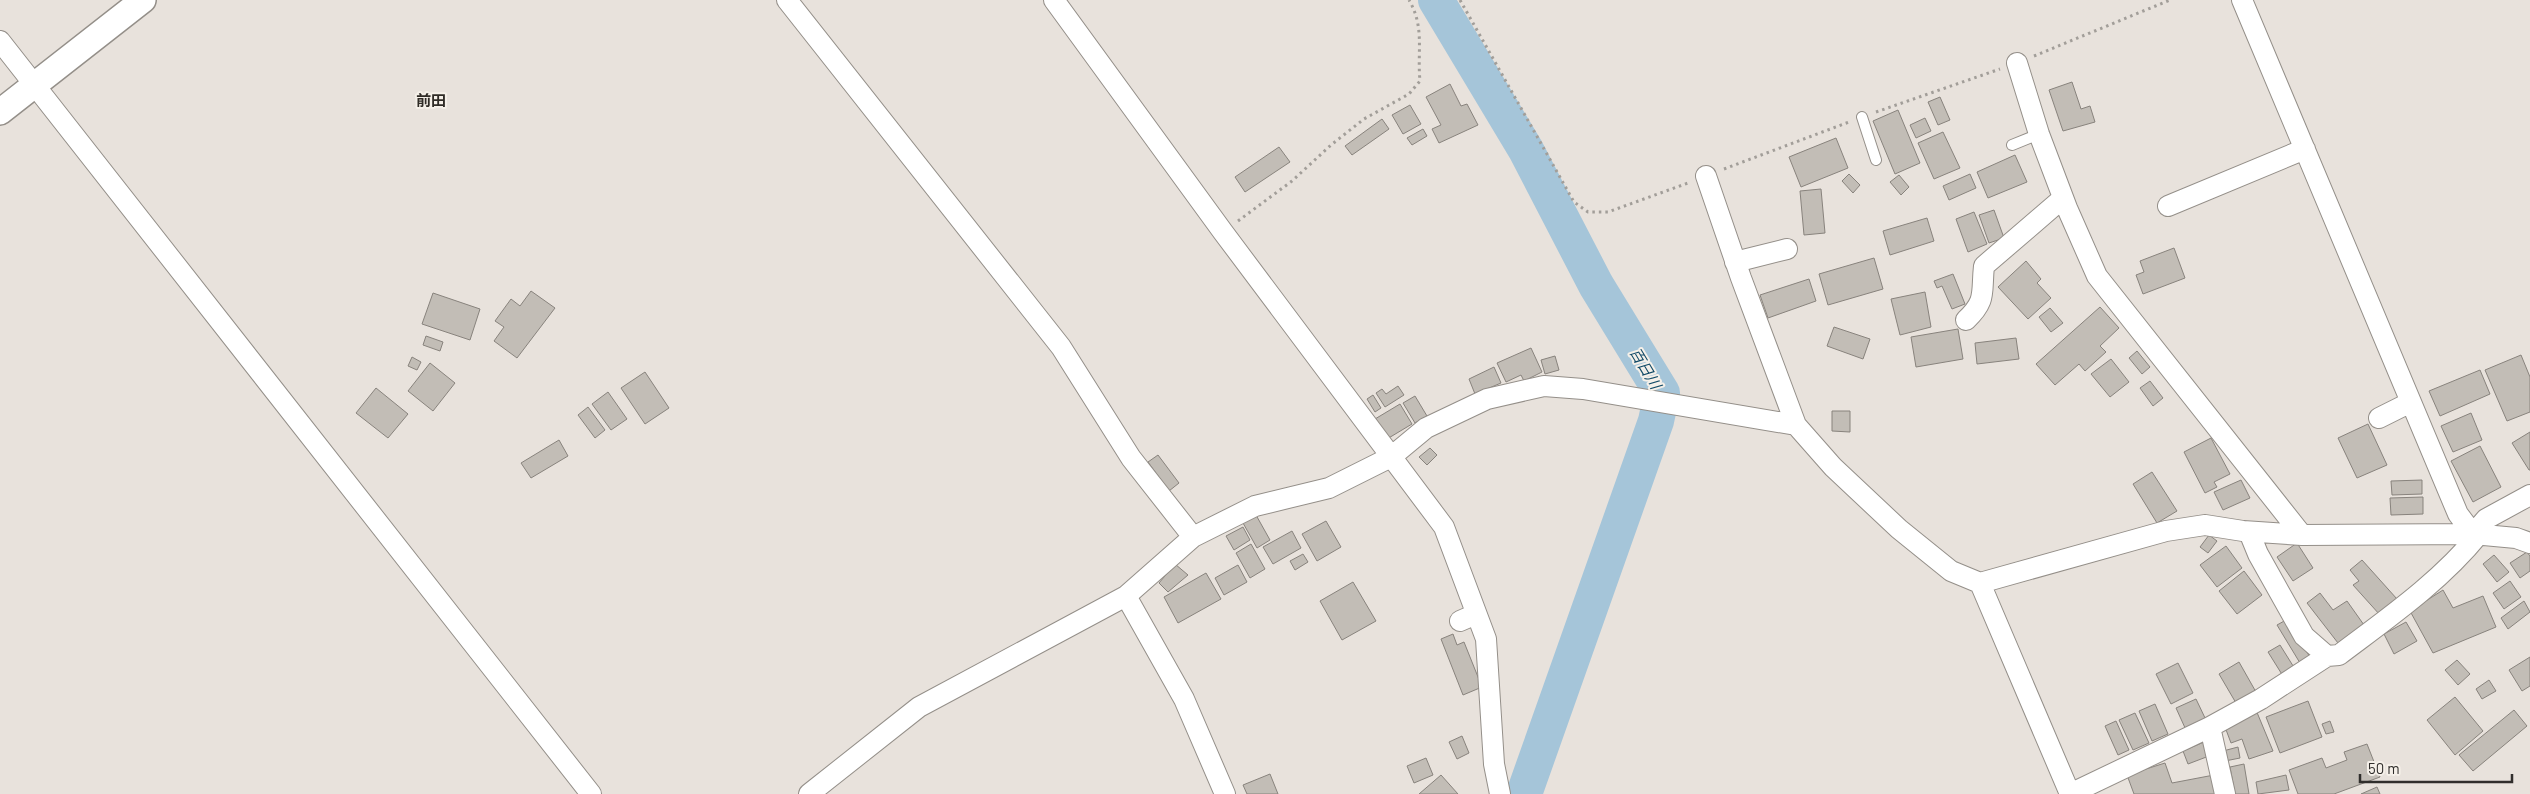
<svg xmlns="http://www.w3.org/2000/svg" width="2530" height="794" viewBox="0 0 2530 794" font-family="Barlow,'Noto Sans JP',sans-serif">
	<rect width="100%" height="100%" fill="#e8e2dc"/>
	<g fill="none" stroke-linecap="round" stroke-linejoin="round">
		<!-- river -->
		<path stroke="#a5c5d9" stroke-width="36" d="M 1436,0 L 1526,150 L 1596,285 L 1662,393 L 1656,421 L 1524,794"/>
	</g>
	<!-- building -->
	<path fill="#c2bdb6" stroke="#88837d" d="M 2072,82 L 2081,109 L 2090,106 L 2095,122 L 2063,131 L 2049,90 Z
		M 1450,84 L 1461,106 L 1467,104 L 1478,125 L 1439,143 L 1432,129 L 1441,125 L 1426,97 Z
		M 1940,97 L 1950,120 L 1938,125 L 1928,102 Z
		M 1410,105 L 1421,124 L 1403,134 L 1392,115 Z
		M 1898,110 L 1920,163 L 1895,174 L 1873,121 Z
		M 1925,118 L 1931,131 L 1916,138 L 1910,125 Z
		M 1382,119 L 1389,129 L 1352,155 L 1345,146 Z
		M 1423,129 L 1427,136 L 1412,145 L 1407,138 Z
		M 1943,132 L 1960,168 L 1934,179 L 1918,143 Z
		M 1836,138 L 1848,168 L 1801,187 L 1789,157 Z
		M 1279,147 L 1290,162 L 1245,192 L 1235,177 Z
		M 2015,155 L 2027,182 L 1988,198 L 1977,172 Z
		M 1849,174 L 1860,185 L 1853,193 L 1842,181 Z
		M 1970,174 L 1976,188 L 1949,200 L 1943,186 Z
		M 1899,175 L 1909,187 L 1901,195 L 1890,182 Z
		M 1821,189 L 1825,233 L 1804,235 L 1800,191 Z
		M 1994,210 L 2004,238 L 1989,243 L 1979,215 Z
		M 1974,212 L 1987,244 L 1968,252 L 1956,219 Z
		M 1927,218 L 1934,241 L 1890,255 L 1883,231 Z
		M 2174,248 L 2185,278 L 2143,294 L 2136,275 L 2144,272 L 2140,261 Z
		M 1874,258 L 1883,289 L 1828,305 L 1819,274 Z
		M 2026,261 L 2041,279 L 2037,283 L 2051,298 L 2028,319 L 1998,287 Z
		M 1953,274 L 1965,304 L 1952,309 L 1942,286 L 1937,288 L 1934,281 Z
		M 1809,279 L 1816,301 L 1768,318 L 1760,295 Z
		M 531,291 L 555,308 L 517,358 L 494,341 L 504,327 L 495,321 L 511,299 L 520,306 Z
		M 1925,292 L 1931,327 L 1900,335 L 1891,299 Z
		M 433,293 L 480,309 L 470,340 L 422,324 Z
		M 2100,307 L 2119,328 L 2100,346 L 2106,352 L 2085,371 L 2079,364 L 2055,385 L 2036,364 Z
		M 2050,308 L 2063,323 L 2051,332 L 2039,317 Z
		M 1834,327 L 1870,339 L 1863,359 L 1827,346 Z
		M 1958,329 L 1963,359 L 1916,367 L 1911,337 Z
		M 426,336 L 443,342 L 440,351 L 423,345 Z
		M 2016,338 L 2019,359 L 1977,364 L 1975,343 Z
		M 1531,348 L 1542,372 L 1524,381 L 1521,375 L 1506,382 L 1497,363 Z
		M 2137,351 L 2150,367 L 2142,374 L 2129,358 Z
		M 2521,355 L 2530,377 L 2530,412 L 2507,421 L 2485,370 Z
		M 1555,356 L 1559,370 L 1545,374 L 1541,360 Z
		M 412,357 L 421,362 L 417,370 L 408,366 Z
		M 2111,359 L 2129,382 L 2110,397 L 2091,374 Z
		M 430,363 L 455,383 L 433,411 L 408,391 Z
		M 1494,367 L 1501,383 L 1475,394 L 1469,379 Z
		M 2480,370 L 2490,394 L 2440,416 L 2429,391 Z
		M 645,372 L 669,408 L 645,424 L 621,388 Z
		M 2150,381 L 2163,398 L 2153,406 L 2140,388 Z
		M 1398,386 L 1404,395 L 1385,407 L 1376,393 L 1382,389 L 1386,394 Z
		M 376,388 L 408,414 L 388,438 L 356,413 Z
		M 608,392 L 627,419 L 611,430 L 592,404 Z
		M 1373,395 L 1381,408 L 1375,412 L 1367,399 Z
		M 1415,396 L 1427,416 L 1415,423 L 1403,403 Z
		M 1400,404 L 1412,424 L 1387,439 L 1375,419 Z
		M 588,407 L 605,430 L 595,438 L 578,415 Z
		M 1832,411 L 1850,411 L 1850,432 L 1832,431 Z
		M 2471,413 L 2482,440 L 2453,452 L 2441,426 Z
		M 2368,424 L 2387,465 L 2357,478 L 2338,438 Z
		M 2530,432 L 2530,470 L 2529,470 L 2512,443 Z
		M 2211,438 L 2230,474 L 2214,482 L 2217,487 L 2205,493 L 2184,452 Z
		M 559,440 L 568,456 L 531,478 L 521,463 Z
		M 2480,446 L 2501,487 L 2473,502 L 2451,461 Z
		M 1430,448 L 1437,455 L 1427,465 L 1419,457 Z
		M 1158,455 L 1179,483 L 1169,491 L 1148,462 Z
		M 2152,472 L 2177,511 L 2157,523 L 2133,484 Z
		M 2241,480 L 2250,498 L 2223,510 L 2214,492 Z
		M 2422,480 L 2422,494 L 2392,495 L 2391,481 Z
		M 2423,497 L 2423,514 L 2391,515 L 2390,498 Z
		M 1256,515 L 1270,540 L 1257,548 L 1243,523 Z
		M 1326,521 L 1341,547 L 1317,561 L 1302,534 Z
		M 1243,527 L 1250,540 L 1234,550 L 1226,536 Z
		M 1292,531 L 1301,548 L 1273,564 L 1263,547 Z
		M 2209,535 L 2217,541 L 2208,553 L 2200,547 Z
		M 2297,543 L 2313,568 L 2293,581 L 2277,557 Z
		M 1251,544 L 1265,569 L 1250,578 L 1236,553 Z
		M 2226,546 L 2242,568 L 2217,587 L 2200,565 Z
		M 2527,552 L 2530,556 L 2530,571 L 2520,578 L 2510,563 Z
		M 1303,554 L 1308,562 L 1295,570 L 1290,561 Z
		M 2494,555 L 2509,572 L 2497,582 L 2483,564 Z
		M 2362,560 L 2397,599 L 2380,615 L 2353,585 L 2359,581 L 2350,570 Z
		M 1175,564 L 1188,575 L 1168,592 L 1159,583 Z
		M 1238,565 L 1247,582 L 1224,595 L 1215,578 Z
		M 2244,571 L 2262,595 L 2237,614 L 2219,591 Z
		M 1206,573 L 1221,599 L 1178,623 L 1164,597 Z
		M 2510,581 L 2521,597 L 2504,609 L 2493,593 Z
		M 1353,582 L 1376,621 L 1342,640 L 1320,601 Z
		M 2443,590 L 2453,608 L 2483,596 L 2496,627 L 2433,653 L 2410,611 Z
		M 2320,593 L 2333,610 L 2347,601 L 2364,625 L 2338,643 L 2307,603 Z
		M 2524,601 L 2530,612 L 2508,629 L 2501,618 Z
		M 2286,620 L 2310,657 L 2300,663 L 2277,625 Z
		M 2406,622 L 2417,641 L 2394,654 L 2384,634 Z
		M 1453,634 L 1457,645 L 1464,642 L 1482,687 L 1463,695 L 1441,639 Z
		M 2280,645 L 2295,669 L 2283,676 L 2268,652 Z
		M 2530,657 L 2530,686 L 2522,691 L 2509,670 Z
		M 2457,660 L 2470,674 L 2458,685 L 2445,670 Z
		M 2239,662 L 2256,692 L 2236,703 L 2219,674 Z
		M 2178,663 L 2193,693 L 2171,704 L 2156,674 Z
		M 2489,680 L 2496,691 L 2482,699 L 2476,689 Z
		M 2455,697 L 2483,731 L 2455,755 L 2427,720 Z
		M 2196,699 L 2206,720 L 2186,730 L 2176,708 Z
		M 2308,701 L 2322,737 L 2280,753 L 2266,717 Z
		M 2155,704 L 2168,734 L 2152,741 L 2139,711 Z
		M 2256,710 L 2273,751 L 2249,759 L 2242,739 L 2231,743 L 2225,727 Z
		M 2514,710 L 2527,726 L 2473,771 L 2459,755 Z
		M 2135,713 L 2149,743 L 2133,750 L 2119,720 Z
		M 2116,721 L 2129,750 L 2118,755 L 2105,726 Z
		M 2330,721 L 2334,732 L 2326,734 L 2322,724 Z
		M 1462,736 L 1469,753 L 1457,759 L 1449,742 Z
		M 2204,742 L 2209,756 L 2188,764 L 2183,751 Z
		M 2367,744 L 2380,777 L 2334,794 L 2298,794 L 2289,770 L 2322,758 L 2326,768 L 2347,760 L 2344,752 Z
		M 2238,747 L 2240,758 L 2225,761 L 2223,751 Z
		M 1426,758 L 1433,775 L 1414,783 L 1407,766 Z
		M 2165,763 L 2172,783 L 2214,775 L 2217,794 L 2134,794 L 2127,775 Z
		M 2244,764 L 2249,794 L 2235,794 L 2230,767 Z
		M 1270,774 L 1278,794 L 1247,794 L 1243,785 Z
		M 1441,775 L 1458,794 L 1419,794 Z
		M 2286,775 L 2289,790 L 2258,794 L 2256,782 Z
		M 2377,787 L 2380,794 L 2361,794 Z"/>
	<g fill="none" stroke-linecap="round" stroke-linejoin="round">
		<!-- service casing -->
		<g stroke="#948f89" stroke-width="12">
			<path id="service" d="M 1862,117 L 1876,160
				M 2012,145 L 2039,134"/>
		</g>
		<!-- minor casing -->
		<g stroke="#948f89" stroke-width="22">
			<path id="minor" d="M 787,0 L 1061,347 L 1131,458 L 1193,537
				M 1054,0 L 1223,232 L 1444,527 L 1486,639 L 1494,764 L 1500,794
				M 2242,0 L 2458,514 L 2473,534
				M 0,41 L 591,794
				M 2017,63 L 2039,134 L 2067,208 L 2097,276 L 2302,535
				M 1706,176 L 1741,278 L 1796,425 L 1833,467 L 1899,529 L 1951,571 L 1980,583 L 2166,531 L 2205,525 L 2243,531 L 2302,535 L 2473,534 L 2516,538 L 2530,543
				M 2168,206 L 2305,149
				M 1735,262 L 1787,249
				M 1966,320 C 1987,300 1981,293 1984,266 L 2063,198
				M 2379,418 L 2411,402
				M 2249,532 L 2258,554 L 2304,636 L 2327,656 L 2339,655 C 2388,618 2440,582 2479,534
				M 2473,534 L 2486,519 L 2530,495
				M 1980,583 L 2070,794
				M 1126,596 L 1184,699 L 1225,794
				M 1460,621 L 1476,614
				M 2210,727 L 2225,794
				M 809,794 L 919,707 L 1126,596 L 1193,537 L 1255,506 L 1329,488 L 1391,457 L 1426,428 L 1487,399 L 1544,386 L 1583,389 L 1796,425
				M 2070,794 L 2210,727 L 2261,699 L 2327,656"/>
		</g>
		<!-- tertiary casing -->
		<g stroke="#948f89" stroke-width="28">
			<path id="tertiary" d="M 0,112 L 143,0"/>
		</g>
		<!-- path -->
		<path stroke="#a29e99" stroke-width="3" stroke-dasharray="2.5 4" stroke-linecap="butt" d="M 1460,0 L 1574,202 L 1588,212 L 1608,212 L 1688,183
			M 2034,56 L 2170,0
			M 1876,112 L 2000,69
			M 1724,169 L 1849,122
			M 1238,221 L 1292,181 L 1331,145 L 1364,119 L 1409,94 L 1420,81 C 1417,52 1425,27 1409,0"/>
		<!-- service -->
		<use href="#service" stroke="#fff" stroke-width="10"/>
		<!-- minor -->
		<use href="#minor" stroke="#fff" stroke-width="20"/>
		<!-- tertiary -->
		<use href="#tertiary" stroke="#fff" stroke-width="25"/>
	</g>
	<g text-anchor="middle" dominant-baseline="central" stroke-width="4" stroke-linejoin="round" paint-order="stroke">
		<!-- neighbourhood labels -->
		<g font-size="15" font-weight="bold" fill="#2f2b26" stroke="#f5f0e9">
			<text x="431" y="100">前田</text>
		</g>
		<!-- water labels -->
		<g font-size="15" font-style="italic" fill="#114a67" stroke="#f5f0e9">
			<text transform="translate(1646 368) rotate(59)">百日川</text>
		</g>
	</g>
	<!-- scale -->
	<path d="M2360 774v8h152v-8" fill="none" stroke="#302e2c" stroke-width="2.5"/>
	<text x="2368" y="774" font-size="15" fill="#302e2c" stroke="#f5f0e9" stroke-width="4" paint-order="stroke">50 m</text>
</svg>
